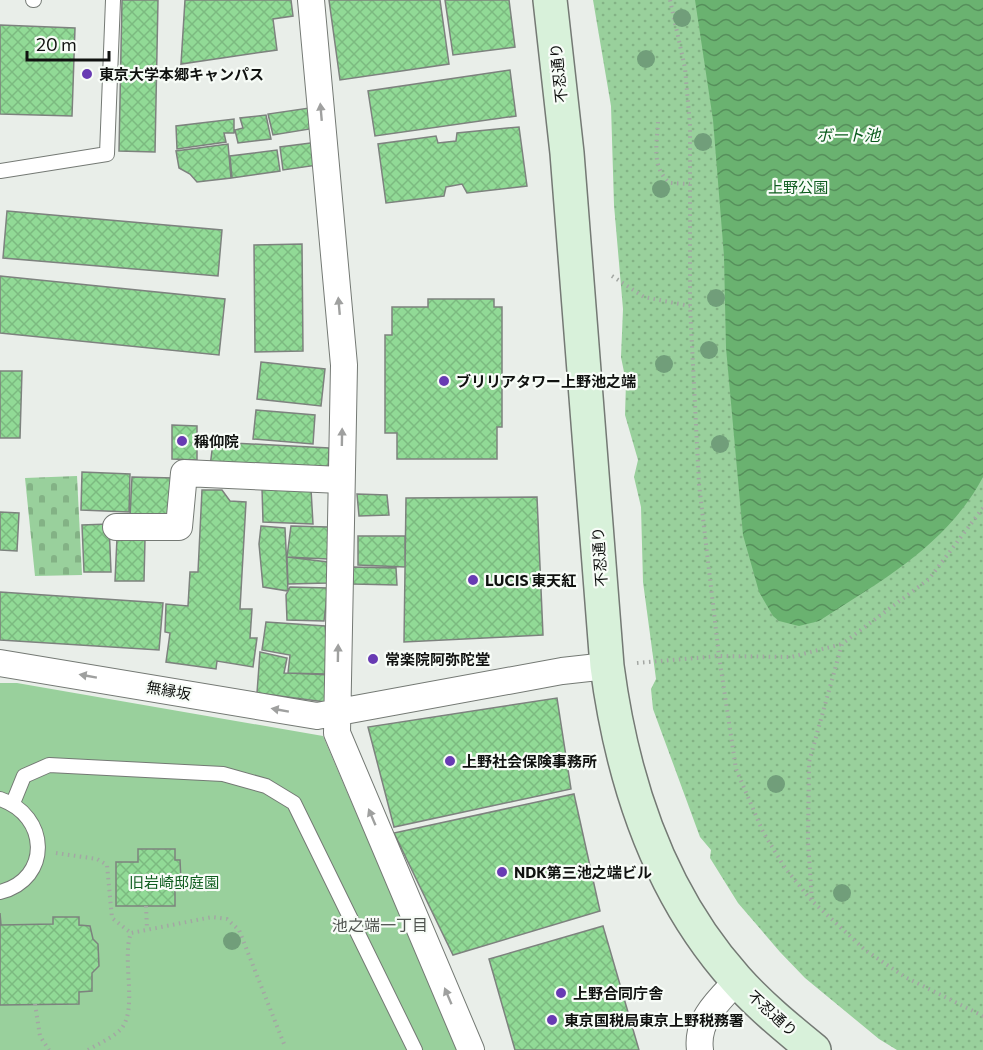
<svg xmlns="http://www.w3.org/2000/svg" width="983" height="1050" viewBox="0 0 983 1050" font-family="Commissioner,'Noto Sans JP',sans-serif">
	<defs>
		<pattern id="cemetery-stones" width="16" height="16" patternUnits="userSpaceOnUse" patternTransform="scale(1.5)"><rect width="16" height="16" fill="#99d09c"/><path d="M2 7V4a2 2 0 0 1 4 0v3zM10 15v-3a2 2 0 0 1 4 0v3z" fill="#83b285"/></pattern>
		<pattern id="park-dots" width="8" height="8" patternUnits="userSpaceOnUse" patternTransform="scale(1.5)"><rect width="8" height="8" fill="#99d09c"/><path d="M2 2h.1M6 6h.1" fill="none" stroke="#83b285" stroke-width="1.8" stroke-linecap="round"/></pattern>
		<pattern id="water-waves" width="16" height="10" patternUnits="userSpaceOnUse" patternTransform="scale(1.5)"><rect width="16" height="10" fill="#6ab270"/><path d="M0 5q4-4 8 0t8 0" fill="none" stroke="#568f5b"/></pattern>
		<pattern id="building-cross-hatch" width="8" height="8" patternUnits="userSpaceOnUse" patternTransform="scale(1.5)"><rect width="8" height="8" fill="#91da96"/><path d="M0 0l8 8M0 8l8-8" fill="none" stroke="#7cba80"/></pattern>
	</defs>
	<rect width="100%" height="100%" fill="#e9eee9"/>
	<!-- cemetery -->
	<path fill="url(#cemetery-stones)" d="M 77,476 L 82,575 L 35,576 L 25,478 Z"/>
	<!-- park -->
	<path fill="url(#park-dots)" d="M 593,0 L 983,0 L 983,1050 L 897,1050 L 879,1039 L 805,978 L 780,952 L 738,903 L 710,858 L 711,850 L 700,837 L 653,709 L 651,689 L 656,679 L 643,582 L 641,507 L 634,477 L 638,460 L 625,415 L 626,382 L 621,357 L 623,309 L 614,205 L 611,106 Z"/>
	<!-- garden -->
	<path fill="#99d09c" d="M 0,683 L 17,683 L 323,736 L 458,1050 L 0,1050 Z"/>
	<!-- water -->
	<path fill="url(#water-waves)" d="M 695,0 L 983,0 L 983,477 C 947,545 881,581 819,621 L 799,626 L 779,621 L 773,616 L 759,592 L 743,535 L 726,348 L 724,256 L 713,120 Z"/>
	<!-- building -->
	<path fill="url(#building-cross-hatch)" stroke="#7d827e" stroke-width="1.5" d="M 122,0 L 158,0 L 155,152 L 119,151 Z
		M 185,0 L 291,0 L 293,16 L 273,19 L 277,50 L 181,64 Z
		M 329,0 L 440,0 L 449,64 L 340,80 Z
		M 445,0 L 509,0 L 515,47 L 453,55 Z
		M 0,25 L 75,28 L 72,116 L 0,114 Z
		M 510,70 L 516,116 L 375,136 L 368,91 Z
		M 316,107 L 322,127 L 273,135 L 268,114 Z
		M 266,115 L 271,139 L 238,143 L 235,130 L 243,128 L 240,118 Z
		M 234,119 L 234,133 L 224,133 L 226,142 L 177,149 L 176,126 Z
		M 519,127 L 527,186 L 467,193 L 462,184 L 446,187 L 444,196 L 386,203 L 378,144 L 436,136 L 438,143 L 456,141 L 457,133 Z
		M 318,142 L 325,164 L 283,170 L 280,147 Z
		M 228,144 L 231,178 L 197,182 L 190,174 L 179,168 L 176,151 Z
		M 277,150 L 280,171 L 232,178 L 230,156 Z
		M 7,211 L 222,230 L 218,276 L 3,258 Z
		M 302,244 L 303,351 L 255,352 L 254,245 Z
		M 0,276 L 225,299 L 219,355 L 0,333 Z
		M 428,299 L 494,299 L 494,307 L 502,307 L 502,427 L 497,427 L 497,459 L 397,459 L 397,433 L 385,433 L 385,335 L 392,335 L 392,307 L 428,307 Z
		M 261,362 L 325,369 L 321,406 L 257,399 Z
		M 0,371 L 22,371 L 20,438 L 0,438 Z
		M 256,410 L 315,415 L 313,444 L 253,439 Z
		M 172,425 L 197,426 L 197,460 L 172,459 Z
		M 213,442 L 329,448 L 328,472 L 210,467 Z
		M 82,472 L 130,474 L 129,512 L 81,510 Z
		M 132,477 L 174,478 L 169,518 L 130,517 Z
		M 262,488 L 311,489 L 313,524 L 263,522 Z
		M 202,490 L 222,490 L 230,501 L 246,502 L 240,609 L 252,609 L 250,638 L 257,638 L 253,667 L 217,661 L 216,669 L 166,662 L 170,633 L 165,632 L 166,604 L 188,606 L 190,572 L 198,572 Z
		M 357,494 L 387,495 L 389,515 L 359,516 Z
		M 537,497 L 543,635 L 404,642 L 406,498 Z
		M 0,512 L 19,513 L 17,551 L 0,550 Z
		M 109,524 L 111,572 L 84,572 L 82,525 Z
		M 261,526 L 285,528 L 288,591 L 263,587 L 259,544 Z
		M 291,526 L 328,527 L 328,559 L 287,557 Z
		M 358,536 L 405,536 L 405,567 L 358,565 Z
		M 117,538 L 145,539 L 144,581 L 115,581 Z
		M 287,557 L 328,562 L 328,583 L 288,584 Z
		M 353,567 L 396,568 L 397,585 L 353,584 Z
		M 290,587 L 328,588 L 324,621 L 287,620 L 286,595 Z
		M 0,592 L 163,603 L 159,650 L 0,640 Z
		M 266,622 L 325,626 L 330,675 L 288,673 L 290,655 L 262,650 Z
		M 260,652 L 287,658 L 284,673 L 326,674 L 325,702 L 257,693 Z
		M 557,698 L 571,789 L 394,827 L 368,727 Z
		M 574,794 L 600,911 L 453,955 L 394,833 Z
		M 138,849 L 175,849 L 175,860 L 180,860 L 181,881 L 175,881 L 175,906 L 116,906 L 116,862 L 138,862 Z
		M 0,913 L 1,925 L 53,924 L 53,917 L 79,917 L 79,925 L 90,926 L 93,939 L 98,944 L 99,966 L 92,973 L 92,991 L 79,992 L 79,1004 L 0,1005 Z
		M 603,926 L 639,1050 L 515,1050 L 489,959 Z"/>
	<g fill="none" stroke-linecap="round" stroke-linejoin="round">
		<!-- lane casing -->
		<g stroke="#747974" stroke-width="16">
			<path id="lane" d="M 33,0 L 34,0
				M 0,171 L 107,154 L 113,0
				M 0,799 C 49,815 52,879 0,892
				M 13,803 L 24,776 L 49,765 L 223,774 L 266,786 L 294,803 L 415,1050"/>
		</g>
		<!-- street casing -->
		<g stroke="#747974" stroke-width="28">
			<path id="street" d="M 311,0 L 344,365 L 337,733 L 471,1050
				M 116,527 L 179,527 L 184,473 L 341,480
				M 0,663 L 317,716 L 562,671 L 607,666
				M 700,1050 C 696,1020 718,1001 737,981"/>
		</g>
		<!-- secondary casing -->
		<g stroke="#747974" stroke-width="36">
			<path id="secondary" d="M 550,0 L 567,153 L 607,666 C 622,780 658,892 736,979 C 759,1005 787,1028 814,1050"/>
		</g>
		<!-- path -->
		<path stroke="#a3a7a3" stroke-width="4" stroke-dasharray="1.5 4.5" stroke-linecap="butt" d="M 670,0 L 685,68 L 690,126 L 690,306 L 699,484 L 719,656 L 736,769 L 763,832 L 785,868 L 812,901
			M 658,122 C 657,143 651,168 670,183 L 690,184
			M 612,276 L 644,297 L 690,306
			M 983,508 L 929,579 L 842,644 L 809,762 L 808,842 L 812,901 L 865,950 L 905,977 L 983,1016
			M 637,663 L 719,656 L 791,657 L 842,644
			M 56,853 L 97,859 L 107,865 L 112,918 L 131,933
			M 146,906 L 147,929
			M 35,1004 L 40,1036 L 49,1050
			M 88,1050 C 98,1044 112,1038 120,1030 C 139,1011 121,959 131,933 L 212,917 L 227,919 L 239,930 L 284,1044"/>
		<!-- lane -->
		<use href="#lane" stroke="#fff" stroke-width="14"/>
		<!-- street -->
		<use href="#street" stroke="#fff" stroke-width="26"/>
		<!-- secondary -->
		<use href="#secondary" stroke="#d8f1da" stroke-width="33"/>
	</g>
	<!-- trees -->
	<g fill="#719e7a">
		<circle cx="682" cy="18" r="9"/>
		<circle cx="646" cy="59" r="9"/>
		<circle cx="703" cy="142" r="9"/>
		<circle cx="661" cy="189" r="9"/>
		<circle cx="716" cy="298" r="9"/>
		<circle cx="709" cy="350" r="9"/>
		<circle cx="664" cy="364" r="9"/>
		<circle cx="720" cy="444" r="9"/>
		<circle cx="776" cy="784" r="9"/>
		<circle cx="842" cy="893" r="9"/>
		<circle cx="232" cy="941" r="9"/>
	</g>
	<!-- one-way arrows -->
	<defs><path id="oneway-solid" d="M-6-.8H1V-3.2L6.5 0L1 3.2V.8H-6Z" transform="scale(1.5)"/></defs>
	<g fill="#9fa09f">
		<use href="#oneway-solid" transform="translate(321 112) rotate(-95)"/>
		<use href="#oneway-solid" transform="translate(339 306) rotate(-95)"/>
		<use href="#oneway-solid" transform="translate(342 437) rotate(-89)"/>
		<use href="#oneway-solid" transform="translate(338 653) rotate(-89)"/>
		<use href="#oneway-solid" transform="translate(88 676) rotate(-170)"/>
		<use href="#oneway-solid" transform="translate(280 710) rotate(-170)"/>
		<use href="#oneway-solid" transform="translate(372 817) rotate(-113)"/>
		<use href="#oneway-solid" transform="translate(448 996) rotate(-113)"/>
	</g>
	<!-- markers -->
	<g fill="#683bb3" stroke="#f7fcf7" stroke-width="2">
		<circle cx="87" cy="74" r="6"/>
		<circle cx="444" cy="381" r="6"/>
		<circle cx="182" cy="441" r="6"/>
		<circle cx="473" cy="580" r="6"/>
		<circle cx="373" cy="659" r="6"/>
		<circle cx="450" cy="761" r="6"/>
		<circle cx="502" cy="872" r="6"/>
		<circle cx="561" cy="993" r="6"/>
		<circle cx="552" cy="1020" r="6"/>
	</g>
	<g text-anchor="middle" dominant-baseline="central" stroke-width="4.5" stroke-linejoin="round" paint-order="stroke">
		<!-- street labels -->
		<g font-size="15" fill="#101210" stroke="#f7fcf7">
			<text transform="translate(558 73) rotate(-96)">不忍通り</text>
			<text transform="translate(599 557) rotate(-94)">不忍通り</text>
			<text transform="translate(169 690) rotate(10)">無縁坂</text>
			<text transform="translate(773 1013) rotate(42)">不忍通り</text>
		</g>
		<!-- poi labels -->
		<g font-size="15" font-weight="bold" fill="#101210" stroke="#f7fcf7" text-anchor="start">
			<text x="99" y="74">東京大学本郷キャンパス</text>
			<text x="456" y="381">ブリリアタワー上野池之端</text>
			<text x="194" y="441">稱仰院</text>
			<text x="485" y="580">LUCIS 東天紅</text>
			<text x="385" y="659">常楽院阿弥陀堂</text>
			<text x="462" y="761">上野社会保険事務所</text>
			<text x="514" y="872">NDK第三池之端ビル</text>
			<text x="573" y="993">上野合同庁舎</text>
			<text x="564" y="1020">東京国税局東京上野税務署</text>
		</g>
		<!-- park labels -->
		<g font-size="15" fill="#0f5d1f" stroke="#f7fcf7">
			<text x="798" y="187">上野公園</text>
			<text x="174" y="882">旧岩崎邸庭園</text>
		</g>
		<!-- water labels -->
		<g font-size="16" font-style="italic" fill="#0a5b1d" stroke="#f7fcf7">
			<text x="848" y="134">ボート池</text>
		</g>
		<!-- neighbourhood labels -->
		<g font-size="16" fill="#515551" stroke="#f7fcf7">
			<text x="380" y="924">池之端一丁目</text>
		</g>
	</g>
	<!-- scale -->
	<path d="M27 51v9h82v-9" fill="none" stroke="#101210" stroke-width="3"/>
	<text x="36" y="51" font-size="18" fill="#101210" stroke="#f7fcf7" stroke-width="4.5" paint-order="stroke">20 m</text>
</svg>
